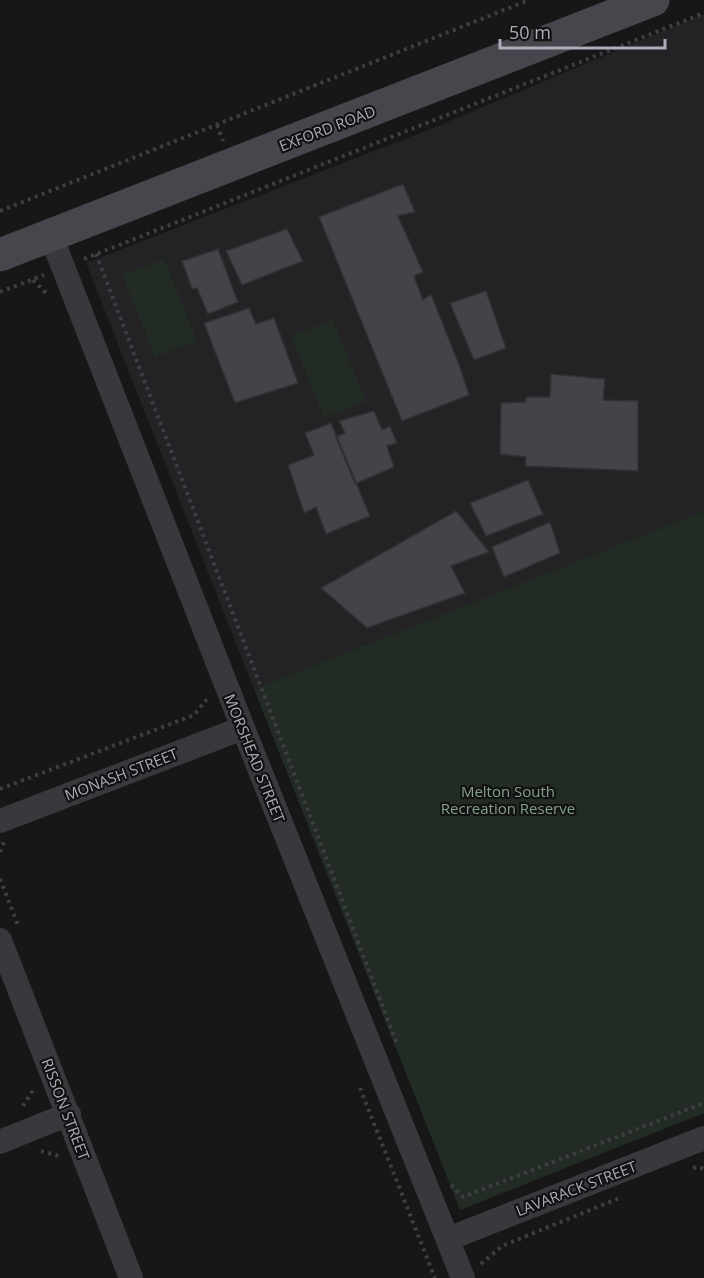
<svg xmlns="http://www.w3.org/2000/svg" width="704" height="1278" viewBox="0 0 704 1278" font-family="'Open Sans',sans-serif">
	<rect width="100%" height="100%" fill="#171718"/>
	<!-- built -->
	<path fill="#232325" d="M 704,14 L 704,511 L 254,689 L 86,263 L 433,128 Z"/>
	<!-- green -->
	<path fill="#232b25" d="M 164,259 L 197,341 L 155,357 L 122,275 Z
		M 333,319 L 366,401 L 324,418 L 291,336 Z
		M 704,511 L 704,1113 L 460,1210 L 254,689 Z"/>
	<!-- building -->
	<path fill="#444448" stroke="#313134" stroke-width="1.5" d="M 403,184 L 415,212 L 398,216 L 423,272 L 414,276 L 423,300 L 431,294 L 460,367 L 469,395 L 402,421 L 319,217 Z
		M 287,229 L 303,261 L 242,285 L 226,251 Z
		M 218,249 L 238,302 L 208,314 L 197,288 L 192,289 L 182,261 Z
		M 486,291 L 506,348 L 474,360 L 450,303 Z
		M 249,308 L 256,324 L 274,318 L 298,383 L 235,403 L 204,323 Z
		M 551,374 L 605,379 L 603,400 L 638,401 L 638,471 L 525,466 L 526,457 L 500,454 L 501,403 L 525,402 L 527,397 L 550,397 Z
		M 374,411 L 382,430 L 390,426 L 397,443 L 387,446 L 394,467 L 355,484 L 336,437 L 345,433 L 339,421 Z
		M 331,423 L 370,516 L 326,534 L 316,507 L 304,513 L 288,465 L 314,455 L 305,433 Z
		M 528,480 L 543,514 L 486,536 L 470,503 Z
		M 456,511 L 489,552 L 451,566 L 465,593 L 367,628 L 321,588 Z
		M 550,522 L 560,553 L 504,577 L 492,547 Z"/>
	<g fill="none" stroke-linecap="round" stroke-linejoin="round">
		<!-- path -->
		<path stroke="#3e3f44" stroke-width="4" stroke-dasharray="3 4.5" stroke-linecap="butt" d="M 217,125 L 223,141
			M 0,211 L 529,0
			M 96,254 L 397,1044
			M 84,259 L 704,13
			M 33,280 L 49,296
			M 0,292 L 44,275
			M 0,789 L 194,715 L 207,699
			M 0,852 L 4,842
			M 0,879 L 18,925
			M 360,1088 L 435,1278
			M 23,1106 L 33,1090
			M 41,1151 L 59,1156
			M 693,1168 L 697,1167 L 704,1169
			M 451,1185 L 463,1197 L 704,1103
			M 481,1264 L 502,1246 L 622,1197"/>
		<!-- street -->
		<path stroke="#38383d" stroke-width="24" d="M 51,236 L 243,728 L 463,1278
			M 0,821 L 243,728
			M 0,940 L 131,1278
			M 0,1142 L 69,1114
			M 448,1239 L 704,1138"/>
		<!-- secondary -->
		<path stroke="#46474d" stroke-width="33" d="M 0,255 L 653,0"/>
	</g>
	<g text-anchor="middle" dominant-baseline="central" stroke-width="4.5" stroke-linejoin="round" paint-order="stroke">
		<!-- street labels -->
		<g font-size="15" fill="#aaacb7" stroke="#121213">
			<text transform="translate(327 128) rotate(-21)">EXFORD ROAD</text>
			<text transform="translate(255 758) rotate(68)">MORSHEAD STREET</text>
			<text transform="translate(121 774) rotate(-21)">MONASH STREET</text>
			<text transform="translate(66 1109) rotate(69)">RISSON STREET</text>
			<text transform="translate(576 1188) rotate(-21)">LAVARACK STREET</text>
		</g>
		<!-- park labels -->
		<g font-size="15" fill="#82a189" stroke="#121213">
			<text x="508" y="791">Melton South<tspan x="508" dy="17">Recreation Reserve</tspan></text>
		</g>
	</g>
	<!-- scale -->
	<path d="M500 39v9h165v-9" fill="none" stroke="#aaacb7" stroke-width="3"/>
	<text x="509" y="39" font-size="18" fill="#aaacb7" stroke="#121213" stroke-width="4.5" paint-order="stroke">50 m</text>
</svg>
